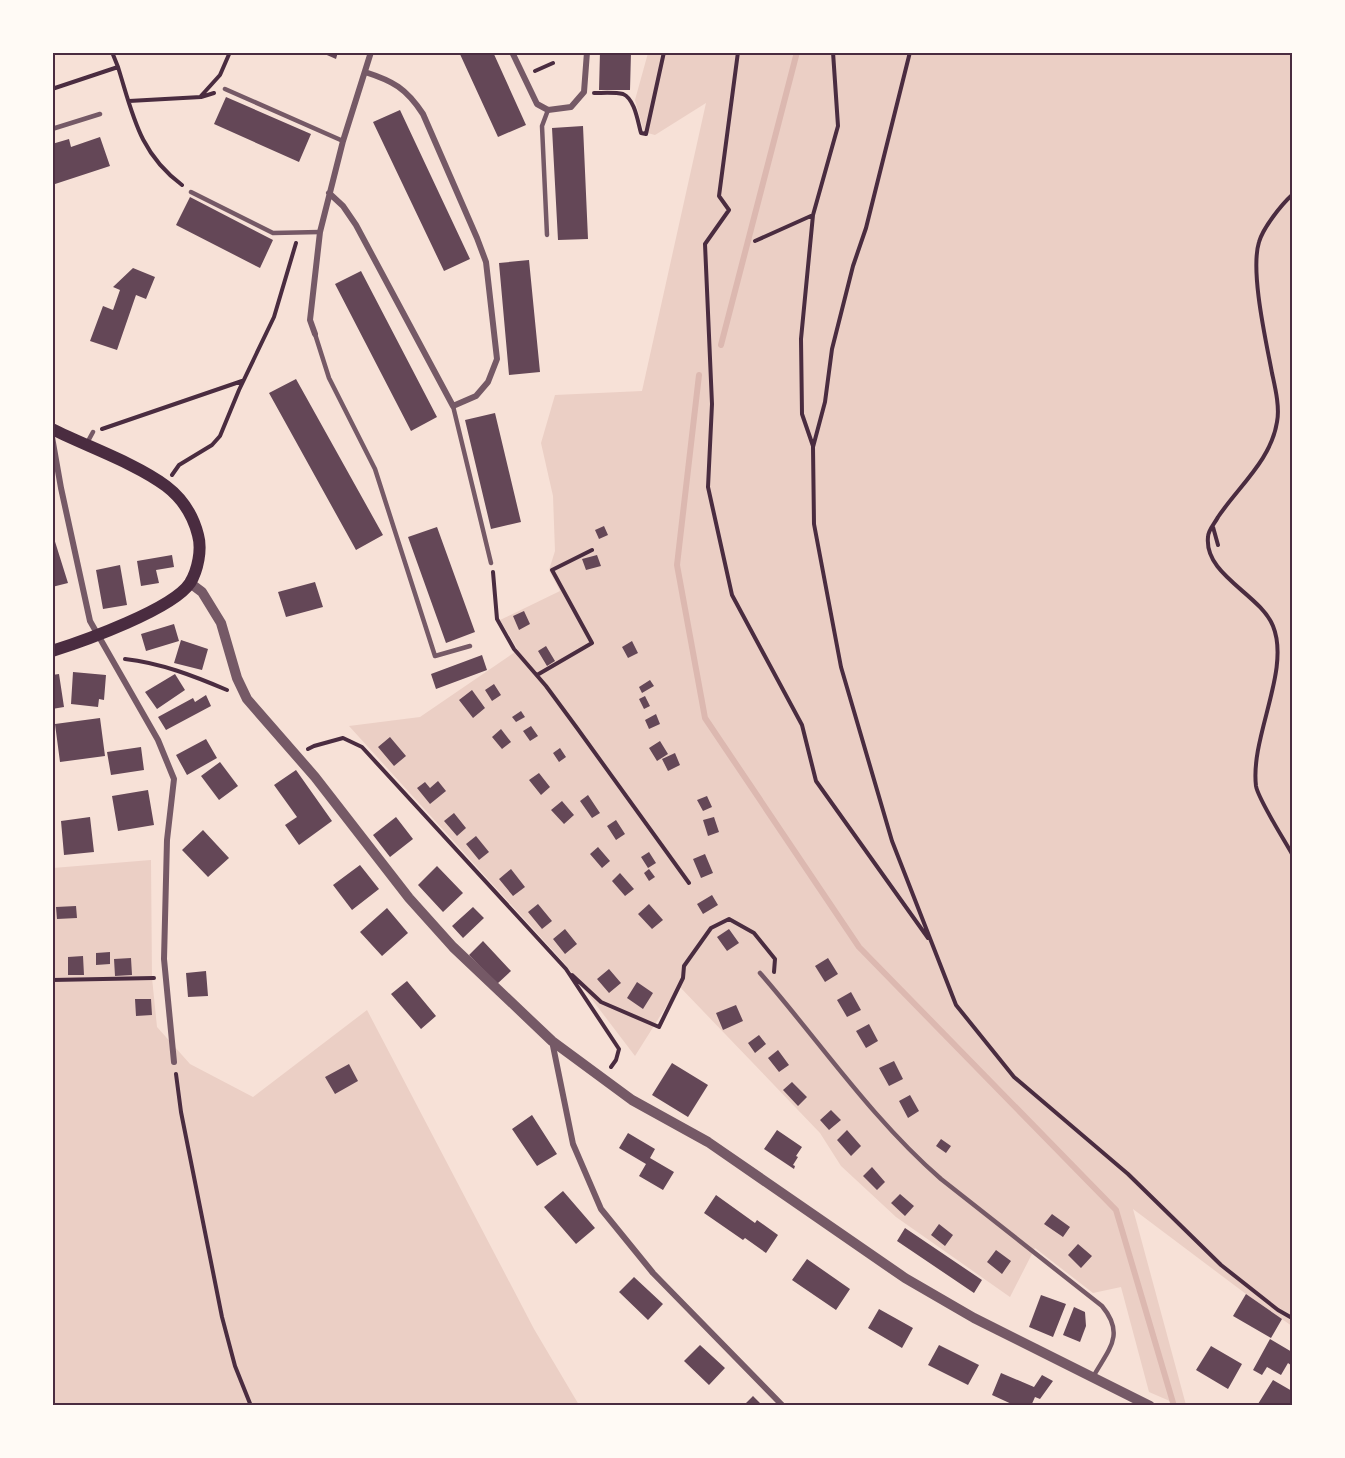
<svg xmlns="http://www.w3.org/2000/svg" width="1345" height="1458" viewBox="0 0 1345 1458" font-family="'Alegreya Sans',sans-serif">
	<rect width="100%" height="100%" fill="#f7e1d7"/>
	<!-- green -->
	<path fill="#ebcfc5" d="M 648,53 L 1292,53 L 1292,1326 L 1246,1294 L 1133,1209 L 1186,1405 L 1179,1405 L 1149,1392 L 1121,1287 L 1093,1293 L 1035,1248 L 1010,1297 L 896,1217 L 841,1166 L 820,1133 L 679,986 L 635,1056 L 565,964 L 349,726 L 420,717 L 518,650 L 500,620 L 560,591 L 549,570 L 555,551 L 553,496 L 541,443 L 555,395 L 642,391 L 706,103 L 655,135 L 644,132 L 635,100 Z
		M 151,860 L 152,978 L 157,1027 L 190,1064 L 253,1097 L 367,1010 L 534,1329 L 579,1405 L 53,1406 L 53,868 Z"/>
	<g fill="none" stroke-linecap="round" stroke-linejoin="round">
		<!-- stream -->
		<path stroke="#dcb8b0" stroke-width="6" d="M 721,345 L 797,52
			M 699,375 L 677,565 L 705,718 L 859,947 L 1116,1210 L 1174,1406"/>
	</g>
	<!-- building -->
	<path fill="#644757" d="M 320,52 L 338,52 L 336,59 Z
		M 459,52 L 493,52 L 526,125 L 498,137 Z
		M 600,52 L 631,52 L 630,90 L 599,90 Z
		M 226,97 L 311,134 L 299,162 L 214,124 Z
		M 400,110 L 470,259 L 444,271 L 373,122 Z
		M 583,126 L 588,239 L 558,240 L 552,128 Z
		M 100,137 L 110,166 L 52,185 L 52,144 L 69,139 L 71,147 Z
		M 190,197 L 273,240 L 260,268 L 176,225 Z
		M 529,260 L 540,372 L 509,375 L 499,263 Z
		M 133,268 L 155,277 L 146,299 L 136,295 L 117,350 L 90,341 L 103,306 L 113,310 L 120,290 L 113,287 Z
		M 361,271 L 437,417 L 411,431 L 335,284 Z
		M 296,379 L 383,535 L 356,550 L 269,393 Z
		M 495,413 L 521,522 L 491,529 L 465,420 Z
		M 604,526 L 608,535 L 599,539 L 595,530 Z
		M 437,527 L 475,632 L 446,643 L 408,537 Z
		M 52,532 L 68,583 L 52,587 Z
		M 172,555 L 174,567 L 156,570 L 159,583 L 141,586 L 137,561 Z
		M 597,555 L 601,566 L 586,570 L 582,559 Z
		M 120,565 L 127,605 L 103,609 L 96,570 Z
		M 315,582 L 323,607 L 286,617 L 278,592 Z
		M 524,611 L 530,624 L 519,630 L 513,616 Z
		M 174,624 L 179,641 L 146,651 L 141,634 Z
		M 181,640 L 208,649 L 202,670 L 174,663 Z
		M 632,641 L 638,653 L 628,658 L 622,647 Z
		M 546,646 L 555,661 L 547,666 L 538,651 Z
		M 482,655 L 487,670 L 436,689 L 431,674 Z
		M 73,672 L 106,675 L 104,700 L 99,699 L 98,707 L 71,704 Z
		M 59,674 L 64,707 L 52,709 L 52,675 Z
		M 175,674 L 185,690 L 157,709 L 145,692 Z
		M 650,680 L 654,686 L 642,693 L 639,687 Z
		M 494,684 L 501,695 L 492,701 L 485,690 Z
		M 472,690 L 485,708 L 473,718 L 459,700 Z
		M 206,695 L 211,706 L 166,730 L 158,717 L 193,698 L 195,702 Z
		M 645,696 L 650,706 L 644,709 L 639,699 Z
		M 521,711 L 525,717 L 516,722 L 512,717 Z
		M 656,714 L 660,724 L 649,729 L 645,720 Z
		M 100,718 L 105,756 L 60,762 L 55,724 Z
		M 531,726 L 538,736 L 530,741 L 523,731 Z
		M 501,729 L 511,742 L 502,749 L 492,737 Z
		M 390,737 L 406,756 L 394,766 L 378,747 Z
		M 206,739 L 217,758 L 187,775 L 176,755 Z
		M 660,741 L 668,754 L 657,761 L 649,748 Z
		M 141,747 L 144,770 L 111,775 L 107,752 Z
		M 560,748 L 566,757 L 559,762 L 553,753 Z
		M 675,753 L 680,765 L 668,771 L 662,759 Z
		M 220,762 L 238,786 L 219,800 L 201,776 Z
		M 296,770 L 332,821 L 299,845 L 285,825 L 297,817 L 274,785 Z
		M 539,773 L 550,787 L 541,795 L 529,780 Z
		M 438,781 L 446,791 L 430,804 L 417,788 L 425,782 L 430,788 Z
		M 148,790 L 154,825 L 118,831 L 112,796 Z
		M 588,795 L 600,813 L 592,818 L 580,801 Z
		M 707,796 L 712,807 L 703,811 L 697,800 Z
		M 562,801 L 574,815 L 564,824 L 551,810 Z
		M 454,813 L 466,828 L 457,836 L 444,821 Z
		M 90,817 L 94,852 L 64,855 L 61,821 Z
		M 396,817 L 413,839 L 390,857 L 373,835 Z
		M 714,817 L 719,832 L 708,836 L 703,820 Z
		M 616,820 L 625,834 L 616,840 L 607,826 Z
		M 203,830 L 229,858 L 208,877 L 182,850 Z
		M 476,836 L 489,852 L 479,860 L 466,844 Z
		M 598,847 L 610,861 L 602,868 L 590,854 Z
		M 649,852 L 656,863 L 648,868 L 641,857 Z
		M 705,854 L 713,873 L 701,878 L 693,859 Z
		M 360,865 L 379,889 L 352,910 L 333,885 Z
		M 437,866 L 463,893 L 443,912 L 418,885 Z
		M 511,869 L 525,887 L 513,896 L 499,879 Z
		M 649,869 L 655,877 L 649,881 L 644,873 Z
		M 620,873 L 634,889 L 625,896 L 612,881 Z
		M 712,895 L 718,905 L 703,914 L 697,904 Z
		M 538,904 L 552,921 L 542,929 L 528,912 Z
		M 649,904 L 663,920 L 652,929 L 638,914 Z
		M 76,906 L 77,918 L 57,919 L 56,907 Z
		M 473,907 L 484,918 L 463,938 L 452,926 Z
		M 387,908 L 408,933 L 382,956 L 360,932 Z
		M 565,929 L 577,944 L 565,954 L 553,939 Z
		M 729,929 L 739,943 L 727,951 L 717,937 Z
		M 483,941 L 511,971 L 497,984 L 469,955 Z
		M 110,952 L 110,964 L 96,965 L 96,953 Z
		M 83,956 L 84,975 L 68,975 L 68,957 Z
		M 131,958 L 132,975 L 115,976 L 114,959 Z
		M 828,958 L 838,974 L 825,982 L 815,966 Z
		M 609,969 L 621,983 L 609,993 L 597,979 Z
		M 206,971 L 208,996 L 188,997 L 186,973 Z
		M 407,981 L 436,1016 L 421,1029 L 391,994 Z
		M 637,982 L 653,993 L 643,1009 L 627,998 Z
		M 851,992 L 861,1010 L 847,1017 L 837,1000 Z
		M 135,999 L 151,999 L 152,1015 L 136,1016 Z
		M 736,1005 L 743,1021 L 723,1030 L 716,1013 Z
		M 869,1024 L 878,1041 L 866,1048 L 856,1031 Z
		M 759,1035 L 766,1044 L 755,1053 L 748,1043 Z
		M 778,1050 L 789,1065 L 779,1072 L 768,1058 Z
		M 894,1061 L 903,1079 L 889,1086 L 879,1068 Z
		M 672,1063 L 708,1085 L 688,1117 L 652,1095 Z
		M 349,1064 L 358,1081 L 335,1094 L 325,1077 Z
		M 792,1082 L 807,1097 L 798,1106 L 783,1090 Z
		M 910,1095 L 919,1111 L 908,1118 L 899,1101 Z
		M 831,1110 L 841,1120 L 829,1130 L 820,1120 Z
		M 532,1115 L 557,1154 L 537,1166 L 512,1129 Z
		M 777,1130 L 802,1147 L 796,1156 L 798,1157 L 793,1165 L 795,1166 L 794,1169 L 764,1149 Z
		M 847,1130 L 861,1146 L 851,1156 L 837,1140 Z
		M 628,1133 L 655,1149 L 650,1158 L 674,1172 L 663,1190 L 639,1176 L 646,1164 L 619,1148 Z
		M 941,1139 L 951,1146 L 946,1153 L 936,1146 Z
		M 872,1167 L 885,1182 L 877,1190 L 863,1176 Z
		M 563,1191 L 595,1228 L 576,1244 L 544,1207 Z
		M 900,1194 L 914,1206 L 905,1216 L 891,1203 Z
		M 716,1195 L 755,1223 L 757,1220 L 778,1235 L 766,1253 L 745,1238 L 743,1240 L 704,1213 Z
		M 1052,1214 L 1070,1227 L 1063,1237 L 1044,1224 Z
		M 939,1224 L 953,1235 L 945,1246 L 931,1235 Z
		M 905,1228 L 982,1280 L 974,1293 L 897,1241 Z
		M 1078,1244 L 1092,1256 L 1081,1268 L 1068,1255 Z
		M 996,1250 L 1011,1261 L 1002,1274 L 987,1262 Z
		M 807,1259 L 850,1289 L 836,1310 L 792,1280 Z
		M 634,1277 L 663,1304 L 648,1320 L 619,1292 Z
		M 1246,1294 L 1282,1319 L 1271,1338 L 1233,1316 Z
		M 1041,1295 L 1066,1304 L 1053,1337 L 1029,1327 Z
		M 1074,1307 L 1085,1312 L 1086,1326 L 1080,1342 L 1063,1335 Z
		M 879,1309 L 913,1328 L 902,1348 L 868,1328 Z
		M 1270,1339 L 1292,1352 L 1292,1366 L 1288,1363 L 1281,1375 L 1267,1367 L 1262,1375 L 1253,1370 Z
		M 700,1345 L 725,1368 L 709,1385 L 684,1361 Z
		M 939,1345 L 979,1365 L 968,1385 L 928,1365 Z
		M 1211,1346 L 1242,1364 L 1228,1389 L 1196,1370 Z
		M 1001,1373 L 1034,1387 L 1042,1375 L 1053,1381 L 1040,1399 L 1035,1397 L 1031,1406 L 1016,1406 L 992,1395 Z
		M 1273,1380 L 1292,1391 L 1292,1406 L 1258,1404 Z
		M 753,1396 L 763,1406 L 743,1406 Z"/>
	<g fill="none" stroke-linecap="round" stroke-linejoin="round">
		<!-- path -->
		<path stroke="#4a2c40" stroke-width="4" d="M 738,52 L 719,196 L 729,210 L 705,244 L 712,404 L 708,487 L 732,595 L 802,725 L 816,781 L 928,938
			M 910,52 L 866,228 L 853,266 L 832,349 L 825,402 L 813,447 L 814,524 L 841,667 L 892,841 L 956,1005 L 1014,1077 L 1128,1174 L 1221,1265 L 1278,1310 L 1292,1318
			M 118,67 C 133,115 139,153 182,185
			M 535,71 L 553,63
			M 52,89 L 118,67 L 112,52
			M 594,93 C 603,93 615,92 623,94 C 635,99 638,123 641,133 L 646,134 L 664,52
			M 201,96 L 220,75 L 230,52
			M 129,101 L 201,97 L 214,93
			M 1292,195 C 1281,205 1263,228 1259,242 C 1250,271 1266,341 1272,373 C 1275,387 1280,407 1277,422 C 1271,460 1239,486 1218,517 C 1215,523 1208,530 1208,537 C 1204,575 1260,594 1273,626 C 1291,670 1250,737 1256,786 C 1258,799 1285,841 1292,854
			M 755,241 L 813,215
			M 102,429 L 242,381
			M 813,446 L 802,414 L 801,339 L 813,215 L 838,126 L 833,52
			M 172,475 L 179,465 L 212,445 L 220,436 L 239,390 L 274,317 L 296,243
			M 1213,527 L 1218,545
			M 493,572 L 497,619 L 514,649 L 546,686 L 577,728 L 689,883
			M 125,659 C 161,663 194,676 227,690
			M 537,675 L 592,643 L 552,570 L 592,550
			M 308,749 L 314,746 L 343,738 L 362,747 L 566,969 L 619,1049 L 616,1060 L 611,1067
			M 572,975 L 601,1002 L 659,1027 L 683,978 L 684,966 L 711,928 L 729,919 L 754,933 L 775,959 L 774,972
			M 52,980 L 154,978
			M 176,1074 L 181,1112 L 222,1317 L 235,1366 L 251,1406"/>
		<!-- service -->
		<path stroke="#755966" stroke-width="4.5" d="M 225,89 L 343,141
			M 52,129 L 100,114
			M 191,192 L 273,233 L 320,232
			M 547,235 L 542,126 L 548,110
			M 315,334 L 329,378 L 375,469 L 435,656 L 470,646
			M 453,406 L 491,563
			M 87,443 L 93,432
			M 760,973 C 820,1042 872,1119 941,1179 L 1102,1306 C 1126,1335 1108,1350 1093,1377"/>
		<!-- minor -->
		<path stroke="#755966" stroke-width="6" d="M 512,52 L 537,104 L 548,110 L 571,107 L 584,92 L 587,52
			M 329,193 L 343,206 L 356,225 L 453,406 L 476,396 L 488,382 L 497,359 L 486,262 L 477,238 L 423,114 C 406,88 393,81 365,72
			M 315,334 L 310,320 L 320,232 L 343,141 L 371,52
			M 52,437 L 61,488 L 90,621 L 158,740 L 174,779 L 167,840 L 164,959 L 174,1062
			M 552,1041 L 573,1144 L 601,1209 L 653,1273 L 783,1406"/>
		<!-- tertiary -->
		<path stroke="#755966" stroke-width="10" d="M 190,583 L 202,592 L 221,623 L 237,678 L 247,699 L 315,777 L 409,898 L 453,947 L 552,1041 L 632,1100 L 708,1142 L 905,1278 L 974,1318 L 1150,1406"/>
		<!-- secondary -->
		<path stroke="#4a2c40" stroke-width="12" d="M 52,429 C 88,447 135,463 166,486 C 183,499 193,515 198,535 C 202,549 198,570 190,583 C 173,609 84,641 52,651"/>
	</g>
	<!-- border -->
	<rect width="1345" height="1458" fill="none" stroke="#fffaf5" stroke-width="108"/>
	<rect x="54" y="54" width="1237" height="1350" fill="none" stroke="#4a2c40" stroke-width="2"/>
</svg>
